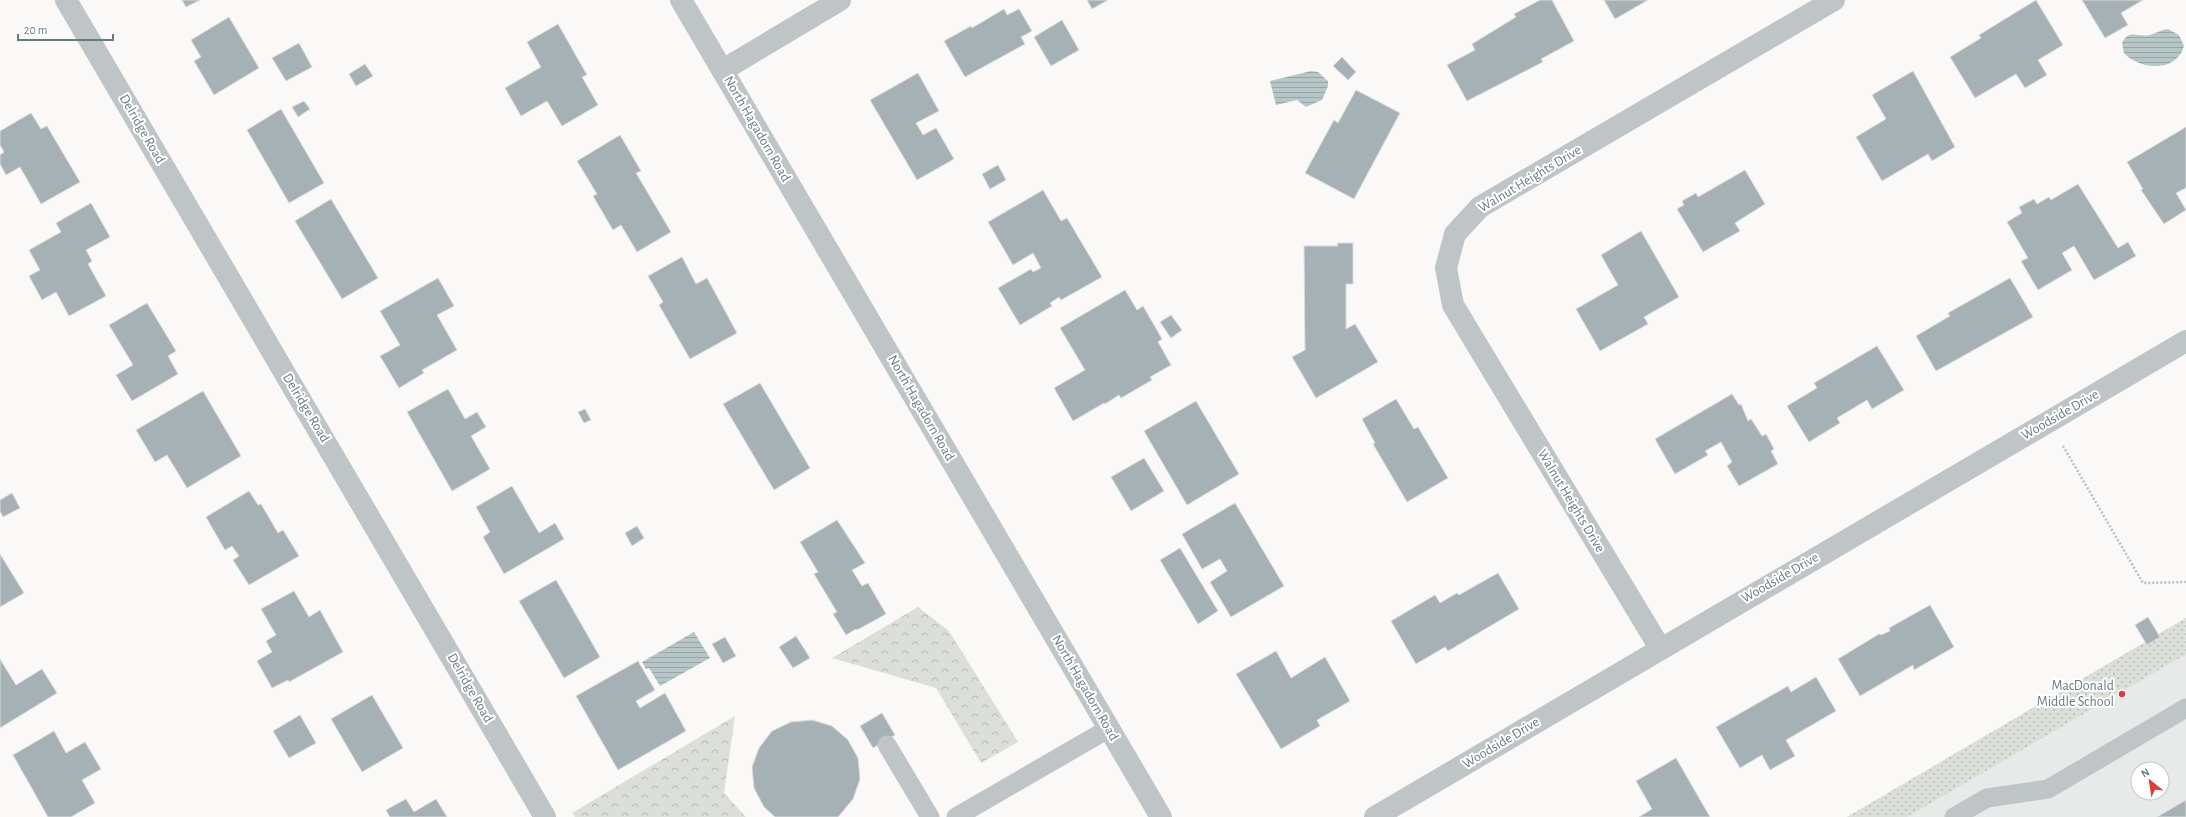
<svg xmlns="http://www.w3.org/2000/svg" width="2186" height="817" viewBox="0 0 2186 817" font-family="'Alegreya Sans',sans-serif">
	<defs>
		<pattern id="grass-dots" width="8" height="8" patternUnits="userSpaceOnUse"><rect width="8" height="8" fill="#dbdfd7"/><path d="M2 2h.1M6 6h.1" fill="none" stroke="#b5bab4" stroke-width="1.8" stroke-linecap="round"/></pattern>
		<pattern id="forest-crowns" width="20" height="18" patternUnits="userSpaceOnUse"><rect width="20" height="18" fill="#dbdfd7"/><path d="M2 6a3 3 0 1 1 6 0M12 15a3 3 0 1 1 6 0" fill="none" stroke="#b5bab4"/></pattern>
		<pattern id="water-rules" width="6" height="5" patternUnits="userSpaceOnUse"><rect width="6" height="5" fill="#b6c6c7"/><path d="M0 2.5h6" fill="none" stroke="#98a6a7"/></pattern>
	</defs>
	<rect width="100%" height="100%" fill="#faf9f8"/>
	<!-- built -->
	<path fill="#e8e9e9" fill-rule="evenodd" d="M 2186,618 L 2186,817 L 1847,817 ZM 2138,769 L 2162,769 L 2162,793 L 2138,793 Z"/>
	<!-- grass -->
	<path fill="url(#grass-dots)" d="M 2186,618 L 2186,654 L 1907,817 L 1847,817 Z"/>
	<!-- forest -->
	<path fill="url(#forest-crowns)" d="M 918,607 L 949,631 L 1018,742 L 981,763 L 936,688 L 832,658 Z
		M 735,716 L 724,793 L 746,817 L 575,817 L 572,813 Z"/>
	<!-- water -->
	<path fill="url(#water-rules)" d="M 2168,29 L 2179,35 L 2184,46 C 2177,73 2139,70 2124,53 L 2122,43 C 2129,28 2138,38 2150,35 C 2156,33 2161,30 2168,29 Z
		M 1311,71 L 1318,72 L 1328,81 L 1328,86 L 1322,100 L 1306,107 L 1297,100 L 1276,105 L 1270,81 Z
		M 694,632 L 710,658 L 660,686 L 649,668 L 646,669 L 642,662 Z"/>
	<!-- building -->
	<path fill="#a6b1b5" stroke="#dcdbda" d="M 182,0 L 200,0 L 186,7 Z
		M 1087,0 L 1108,0 L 1092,9 Z
		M 1540,0 L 1552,0 L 1574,41 L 1541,59 L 1543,62 L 1467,101 L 1447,65 L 1475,50 L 1472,44 L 1516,17 L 1514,14 Z
		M 1604,0 L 1648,0 L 1615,19 Z
		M 2036,0 L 2063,45 L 2038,60 L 2047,75 L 2025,88 L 2016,74 L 1975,98 L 1950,57 L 1981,38 L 1979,35 Z
		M 2082,0 L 2143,0 L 2121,13 L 2128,25 L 2105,38 Z
		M 1004,9 L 1007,15 L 1019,9 L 1032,31 L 1021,37 L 1025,44 L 965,77 L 944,41 L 971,26 L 972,28 Z
		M 229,17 L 259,68 L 214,95 L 194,61 L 201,57 L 191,40 Z
		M 1062,20 L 1079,50 L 1051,66 L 1034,37 Z
		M 558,24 L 587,75 L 582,77 L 598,105 L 562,126 L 547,101 L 521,116 L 505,88 L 541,67 L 527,42 Z
		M 299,43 L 312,67 L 286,81 L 272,58 Z
		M 1342,57 L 1356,72 L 1348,80 L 1333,66 Z
		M 365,64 L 373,76 L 356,86 L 349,74 Z
		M 1913,71 L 1955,147 L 1932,161 L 1928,154 L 1882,181 L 1856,137 L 1886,119 L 1872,95 Z
		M 918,73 L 939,111 L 916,123 L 923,135 L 936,128 L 954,159 L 917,180 L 870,100 Z
		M 1356,90 L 1400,113 L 1354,199 L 1305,173 L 1334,120 L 1338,123 Z
		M 304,101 L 310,109 L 298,117 L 292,107 Z
		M 281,109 L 324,183 L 289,203 L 247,130 Z
		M 31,113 L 41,129 L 47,126 L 80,182 L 41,204 L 20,167 L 6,175 L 0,164 L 0,155 L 4,152 L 0,145 L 0,131 Z
		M 2186,127 L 2186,188 L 2176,193 L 2186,210 L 2164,224 L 2141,190 L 2143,189 L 2127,162 Z
		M 620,135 L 641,171 L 636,173 L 671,232 L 637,252 L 621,225 L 613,230 L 593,196 L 597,194 L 577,161 Z
		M 998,165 L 1006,180 L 990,189 L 982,174 Z
		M 1745,170 L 1765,204 L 1735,223 L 1740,231 L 1703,252 L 1677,209 L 1684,205 L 1682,201 L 1696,193 L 1698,197 Z
		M 2078,184 L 2118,248 L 2128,242 L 2136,256 L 2094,280 L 2074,246 L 2062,253 L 2072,270 L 2038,290 L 2021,261 L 2028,258 L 2007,222 L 2022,213 L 2019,207 L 2034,199 L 2037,204 L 2049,197 L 2051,200 Z
		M 1043,190 L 1061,221 L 1067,218 L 1102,277 L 1061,300 L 1059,297 L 1050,303 L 1052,306 L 1020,325 L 998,288 L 1031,269 L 1033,272 L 1041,268 L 1033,253 L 1013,265 L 988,222 Z
		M 331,199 L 378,278 L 342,299 L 295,221 Z
		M 91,203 L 110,237 L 86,250 L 92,261 L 88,264 L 106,296 L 69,316 L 56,292 L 42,300 L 29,276 L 40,270 L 29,250 L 61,232 L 56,223 Z
		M 1641,231 L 1679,297 L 1644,317 L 1648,324 L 1600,351 L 1576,309 L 1618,285 L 1601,255 Z
		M 1337,243 L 1353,243 L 1353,284 L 1346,284 L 1346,329 L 1355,324 L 1378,362 L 1316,398 L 1292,357 L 1305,350 L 1304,246 L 1338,246 Z
		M 682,257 L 696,284 L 707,278 L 737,333 L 690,359 L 659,305 L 663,302 L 648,276 Z
		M 438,278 L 454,306 L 437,315 L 457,350 L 422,370 L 424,373 L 399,388 L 380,356 L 400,345 L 380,311 Z
		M 2010,278 L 2033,317 L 1936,371 L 1916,336 L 1950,316 L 1948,313 Z
		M 1125,290 L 1137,310 L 1143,306 L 1162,339 L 1158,342 L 1171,365 L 1150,377 L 1152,380 L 1121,398 L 1119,395 L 1105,404 L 1104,403 L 1073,421 L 1054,388 L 1085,370 L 1060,328 Z
		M 147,303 L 176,351 L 168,356 L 178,374 L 132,401 L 116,375 L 133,365 L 109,325 Z
		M 1171,315 L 1182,330 L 1171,338 L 1160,322 Z
		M 1877,346 L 1904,390 L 1872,409 L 1867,400 L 1837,418 L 1840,423 L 1809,442 L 1787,406 L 1817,388 L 1814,383 Z
		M 760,383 L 810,468 L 774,490 L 723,404 Z
		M 448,389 L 465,419 L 477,412 L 486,427 L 471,436 L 490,469 L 452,491 L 407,412 Z
		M 203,391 L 241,456 L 187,488 L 167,455 L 155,462 L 136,430 Z
		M 1732,394 L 1739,405 L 1741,404 L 1748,421 L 1751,419 L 1762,436 L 1766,434 L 1774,449 L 1771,451 L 1778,464 L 1739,486 L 1727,466 L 1732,462 L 1721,442 L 1705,451 L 1708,455 L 1675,474 L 1655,439 Z
		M 1396,399 L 1414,429 L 1418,427 L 1448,478 L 1407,502 L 1373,444 L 1375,443 L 1362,419 Z
		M 1196,401 L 1239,474 L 1187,505 L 1144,431 Z
		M 585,409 L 591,420 L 584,423 L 578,412 Z
		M 1144,458 L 1164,491 L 1131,511 L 1111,477 Z
		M 512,486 L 539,533 L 555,523 L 564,539 L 504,574 L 483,537 L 490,532 L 476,507 Z
		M 249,491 L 258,505 L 261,504 L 278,533 L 283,530 L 299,556 L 249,585 L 233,560 L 239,556 L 232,546 L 225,550 L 206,517 Z
		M 12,493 L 20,508 L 3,517 L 0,511 L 0,500 Z
		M 1235,503 L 1284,586 L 1231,617 L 1210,582 L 1227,571 L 1220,559 L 1202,569 L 1182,534 Z
		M 837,520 L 865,563 L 852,570 L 862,586 L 868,583 L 886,614 L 857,630 L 856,629 L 846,635 L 833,614 L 837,612 L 814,574 L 818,572 L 800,542 Z
		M 637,526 L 644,538 L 632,546 L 625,533 Z
		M 1180,548 L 1218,611 L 1198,624 L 1160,560 Z
		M 0,554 L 24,593 L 0,607 Z
		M 1498,573 L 1519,609 L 1448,651 L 1445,647 L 1416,664 L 1391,621 L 1435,595 L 1440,603 L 1457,593 L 1459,595 Z
		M 556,580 L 600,657 L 564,678 L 519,601 Z
		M 294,591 L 309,617 L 320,610 L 343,652 L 289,682 L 288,680 L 272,688 L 257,661 L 272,652 L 266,641 L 276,635 L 261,609 Z
		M 1930,605 L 1954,647 L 1914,670 L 1913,665 L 1860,696 L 1838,659 L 1879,634 L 1881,635 L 1890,631 L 1889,628 Z
		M 2148,617 L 2160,637 L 2147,645 L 2135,625 Z
		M 796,636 L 810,658 L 793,668 L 779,647 Z
		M 725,637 L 736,656 L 723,663 L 712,644 Z
		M 1276,651 L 1291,678 L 1325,657 L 1350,701 L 1317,720 L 1320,726 L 1281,749 L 1236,674 Z
		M 0,659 L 16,685 L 42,669 L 57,693 L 0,728 Z
		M 638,661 L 655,690 L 636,701 L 640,708 L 665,693 L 686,731 L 618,770 L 576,696 Z
		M 1816,677 L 1836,711 L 1786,740 L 1795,756 L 1770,770 L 1762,755 L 1740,768 L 1716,727 L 1788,686 L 1791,692 Z
		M 372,695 L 403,748 L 362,772 L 331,719 Z
		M 882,713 L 895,735 L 873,748 L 860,726 Z
		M 300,715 L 316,743 L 289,758 L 273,731 Z
		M 812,720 L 832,726 L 848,740 L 858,758 L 860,779 L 853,799 L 838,817 L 775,817 L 764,807 L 754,788 L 752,767 L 759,748 L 772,731 L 791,722 Z
		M 54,731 L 66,753 L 85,742 L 101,769 L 82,780 L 95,803 L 71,817 L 48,817 L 13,755 Z
		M 1676,758 L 1710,817 L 1639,817 L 1652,809 L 1636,781 Z
		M 406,799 L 414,812 L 436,799 L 447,817 L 390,817 L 386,810 Z
		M 2186,800 L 2186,817 L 2157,817 Z"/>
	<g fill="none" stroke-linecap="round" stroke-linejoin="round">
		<!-- path -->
		<path stroke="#babec0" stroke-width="2.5" stroke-dasharray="2 2" stroke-linecap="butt" d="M 2063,446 L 2143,583 L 2186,582"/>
		<!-- service -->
		<path stroke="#bfc5c7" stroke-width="19" d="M 887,745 L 930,817
			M 956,817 L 1108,729
			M 1954,817 L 1987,798 L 2048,789 L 2186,708"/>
		<!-- minor -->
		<path stroke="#bfc5c7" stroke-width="22" d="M 66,0 L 545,817
			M 723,70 L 840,0
			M 1660,648 L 1453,305 L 1446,268 L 1455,234 L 1480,207 L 1834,0
			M 1375,817 L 2186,341"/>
		<!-- tertiary -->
		<path stroke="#bfc5c7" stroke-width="22" d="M 681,0 L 1161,817"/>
	</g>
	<!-- markers -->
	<circle fill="#da3e38" stroke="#fff" stroke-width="1.5" cx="2122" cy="694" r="4"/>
	<g text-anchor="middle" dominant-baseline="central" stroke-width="4" stroke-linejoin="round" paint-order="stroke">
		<!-- street labels -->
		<g font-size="14" fill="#667a81" stroke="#fff">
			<text transform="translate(142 129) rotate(60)">Delridge Road</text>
			<text transform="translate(757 129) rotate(60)">North Hagadorn Road</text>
			<text transform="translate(1530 179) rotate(-31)">Walnut Heights Drive</text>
			<text transform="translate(306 408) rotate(59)">Delridge Road</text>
			<text transform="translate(921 408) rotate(60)">North Hagadorn Road</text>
			<text transform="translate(2060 415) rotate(-30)">Woodside Drive</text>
			<text transform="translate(1571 501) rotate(59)">Walnut Heights Drive</text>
			<text transform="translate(1780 578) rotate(-30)">Woodside Drive</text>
			<text transform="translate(470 688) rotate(60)">Delridge Road</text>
			<text transform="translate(1085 688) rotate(60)">North Hagadorn Road</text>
			<text transform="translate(1501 743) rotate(-31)">Woodside Drive</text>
		</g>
		<!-- poi labels -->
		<g font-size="14" fill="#667a81" stroke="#fff" text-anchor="end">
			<text x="2114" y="686">MacDonald<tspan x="2114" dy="16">Middle School</tspan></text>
		</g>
	</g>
	<!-- north arrow -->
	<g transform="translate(2150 781) rotate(330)"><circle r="19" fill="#ffffff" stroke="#c2cacd"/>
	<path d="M0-3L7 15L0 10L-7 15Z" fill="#da3e38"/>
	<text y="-6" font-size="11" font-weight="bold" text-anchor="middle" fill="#667a81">N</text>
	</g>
	<!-- scale -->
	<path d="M18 34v6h95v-6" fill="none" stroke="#667a81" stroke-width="2"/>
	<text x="24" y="34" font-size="12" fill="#667a81" stroke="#ffffff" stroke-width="3" paint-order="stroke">20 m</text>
</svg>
